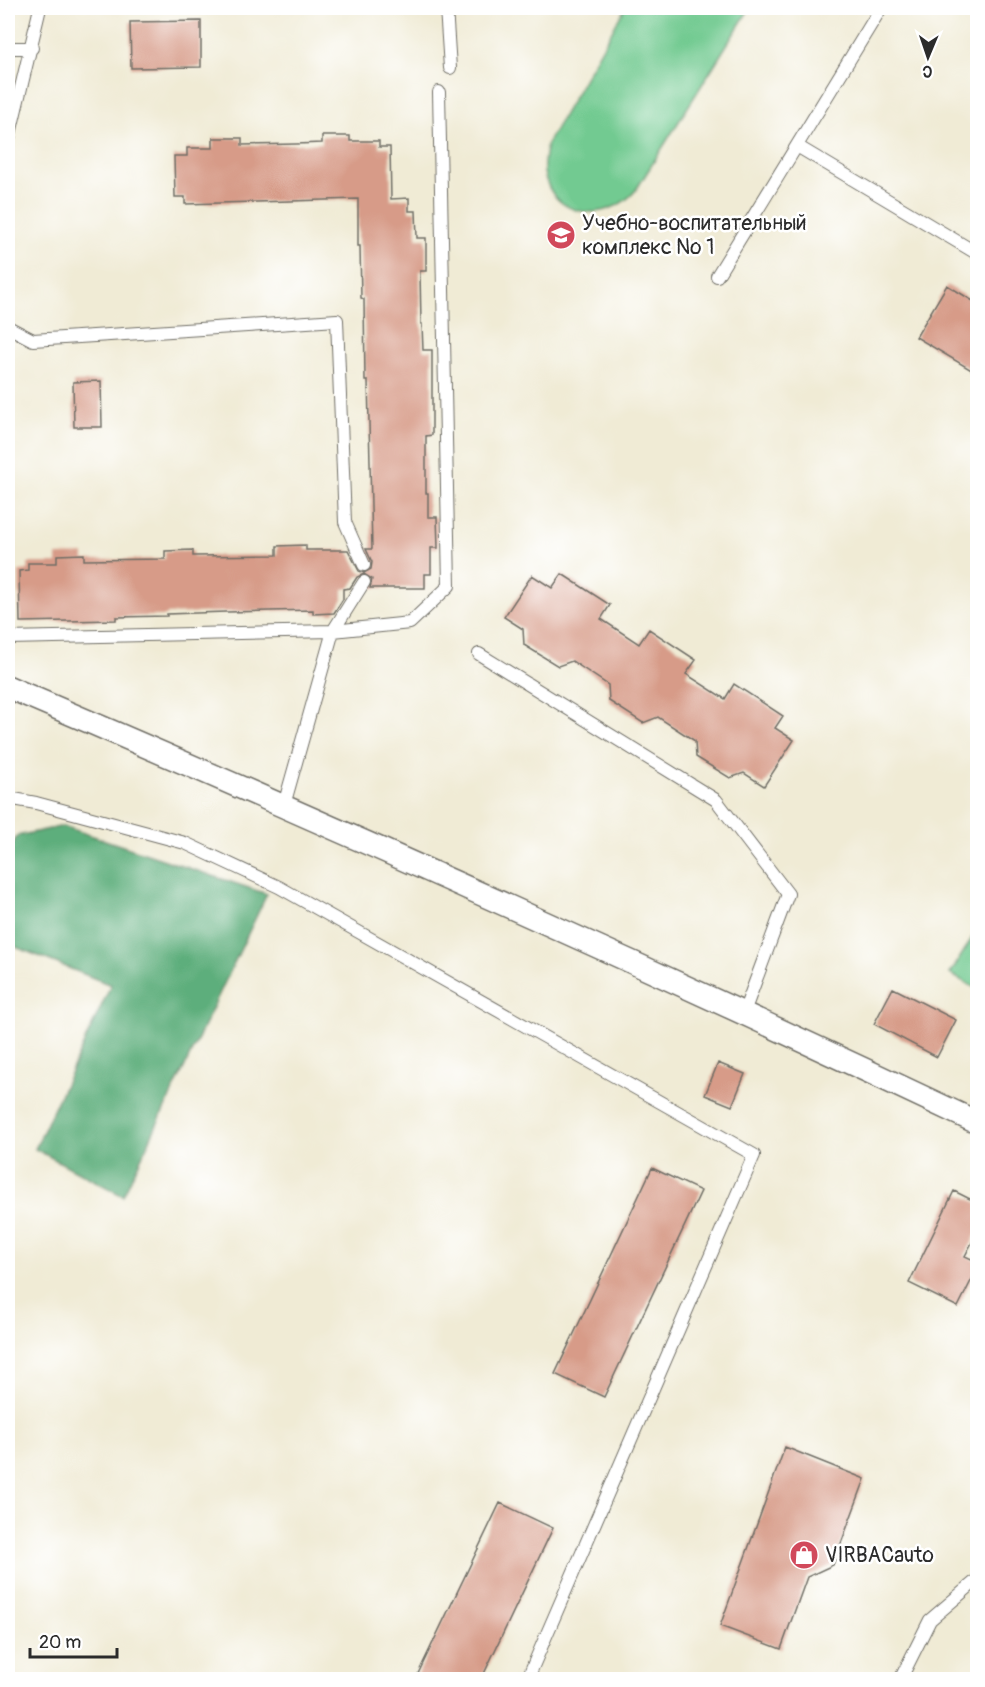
<svg xmlns="http://www.w3.org/2000/svg" width="985" height="1687" viewBox="0 0 985 1687" font-family="Pangolin,sans-serif">
	<rect width="100%" height="100%" fill="#fff"/>
	<filter id="ink" filterUnits="userSpaceOnUse"><feTurbulence type="fractalNoise" baseFrequency=".0167" numOctaves="2"/><feDisplacementMap in="SourceGraphic" scale="12" xChannelSelector="R" yChannelSelector="G"/><feConvolveMatrix kernelMatrix="1 2 1 2 8 2 1 2 1" color-interpolation-filters="sRGB"/></filter>
	<filter id="wash" filterUnits="userSpaceOnUse"><feTurbulence type="fractalNoise" baseFrequency=".008" numOctaves="4" result="noise"/><feDisplacementMap in="SourceGraphic" scale="24" xChannelSelector="R" yChannelSelector="G"/><feGaussianBlur stdDeviation="1.35" result="paint"/><feColorMatrix in="noise" values="0 0 0 0 0 0 0 0 0 0 0 0 0 0 0 0 0 1.4 0 .05"/><feComposite in="paint" operator="in"/></filter>
	<g filter="url(#wash)">
		<rect width="100%" height="100%" fill="#f0ebd5"/>
		<!-- green -->
		<path fill="#72ca91" stroke="#4e7a5e" stroke-width="1.5" d="M 625,8 L 750,8 L 636,190 C 608,224 552,219 544,172 C 543,162 545,154 547,144 Z
			M 977,930 L 977,989 L 950,974 Z"/>
		<!-- forest -->
		<path fill="#5dae7b" stroke="#446c53" stroke-width="1.5" d="M 63,826 L 267,894 L 123,1196 L 35,1149 L 111,985 L 8,944 L 8,855 L 17,836 Z"/>
		<g id="blocks">
			<!-- building -->
			<path fill="#d79b88" d="M 201,21 L 201,67 L 131,68 L 130,22 Z
				M 322,136 L 350,136 L 350,141 L 379,141 L 379,147 L 390,147 L 391,199 L 409,198 L 409,211 L 416,211 L 417,238 L 426,238 L 426,271 L 420,271 L 421,324 L 422,324 L 423,350 L 432,350 L 432,435 L 426,436 L 426,493 L 428,493 L 428,517 L 437,517 L 438,548 L 431,548 L 431,574 L 425,574 L 425,588 L 370,588 L 372,579 L 364,574 L 357,577 L 350,588 L 343,589 L 343,599 L 334,613 L 313,614 L 313,610 L 226,612 L 167,614 L 167,616 L 116,617 L 116,620 L 20,622 L 19,571 L 28,570 L 28,563 L 57,563 L 57,555 L 84,554 L 84,560 L 165,559 L 165,551 L 193,550 L 193,556 L 277,555 L 277,546 L 306,545 L 306,550 L 348,550 L 359,571 L 364,573 L 371,569 L 372,562 L 366,549 L 372,549 L 370,463 L 368,381 L 365,381 L 364,299 L 361,298 L 360,246 L 358,246 L 358,199 L 185,204 L 185,197 L 175,197 L 174,156 L 187,156 L 187,148 L 213,148 L 213,138 L 242,138 L 242,145 L 296,144 L 322,143 Z
				M 947,285 L 978,304 L 978,374 L 916,337 Z
				M 101,381 L 102,427 L 74,427 L 73,382 Z
				M 562,574 L 610,605 L 601,619 L 639,644 L 649,629 L 696,660 L 686,674 L 725,699 L 734,684 L 783,716 L 775,728 L 794,740 L 764,786 L 744,773 L 730,778 L 696,757 L 695,741 L 658,717 L 643,723 L 609,701 L 608,685 L 572,661 L 558,666 L 524,645 L 523,629 L 504,617 L 532,575 L 552,588 Z
				M 893,988 L 956,1020 L 937,1057 L 874,1024 Z
				M 718,1063 L 745,1074 L 732,1106 L 705,1095 Z
				M 652,1168 L 701,1191 L 604,1397 L 555,1374 Z
				M 954,1191 L 978,1203 L 978,1231 L 965,1256 L 978,1262 L 978,1267 L 958,1307 L 909,1283 Z
				M 785,1447 L 865,1479 L 833,1565 L 807,1577 L 781,1649 L 720,1626 Z
				M 500,1503 L 553,1528 L 481,1680 L 415,1680 Z"/>
		</g>
	</g>
	<g filter="url(#ink)">
		<use href="#blocks" fill-opacity="0" stroke="#706e66" stroke-width="1.5"/>
		<g fill="none" stroke-linecap="round" stroke-linejoin="round">
			<!-- lane casing -->
			<g stroke="#706e66" stroke-width="14">
				<path id="lane" d="M 446,8 L 450,68
					M 8,48 L 32,48
					M 8,142 L 40,8
					M 797,146 L 978,254
					M 717,276 L 881,8
					M 8,327 L 33,340 L 337,320 L 345,522 L 364,565
					M 8,638 L 333,631 L 410,623 L 449,586 L 439,92
					M 479,654 L 716,800 L 788,894 L 744,1012
					M 8,798 L 36,803 L 185,843 L 279,887 L 754,1155 L 527,1680
					M 284,805 L 333,631 L 364,582
					M 900,1680 L 930,1620 L 978,1579"/>
			</g>
			<!-- street casing -->
			<g stroke="#706e66" stroke-width="25">
				<path id="street" d="M 8,687 C 334,826 657,971 978,1123"/>
			</g>
			<!-- lane -->
			<use href="#lane" stroke="#fff" stroke-width="12"/>
			<!-- street -->
			<use href="#street" stroke="#fff" stroke-width="22"/>
		</g>
	</g>
	<!-- icons -->
	<defs>
		<g id="school-disc" transform="scale(1.5)"><circle r="9.5" fill="#d1495b" stroke="#fff"/><path d="M0-5L7-2L0 1L-7-2ZM-4 1L0 2.5L4 1V4Q0 6-4 4Z" fill="#fff"/></g>
		<g id="shop-disc" transform="scale(1.5)"><circle r="9.5" fill="#d1495b" stroke="#fff"/><path d="M-5-2.5h2.3a2.7 3.5 0 0 1 5.4 0H5L5.5 6h-11ZM-1.5-2.5h3a1.5 2.3 0 0 0-3 0Z" fill="#fff"/></g>
	</defs>
	<g fill-rule="evenodd">
		<use href="#school-disc" x="561" y="235"/>
		<use href="#shop-disc" x="804" y="1555"/>
	</g>
	<g text-anchor="middle" dominant-baseline="central" stroke-width="5" stroke-linejoin="round" paint-order="stroke">
		<!-- poi labels -->
		<g font-size="21" fill="#2b2b2b" stroke="#fff" text-anchor="start">
			<text x="582" y="223">Учебно-воспитательный<tspan x="582" dy="24">комплекс № 1</tspan></text>
			<text x="825" y="1555">VIRBACauto</text>
		</g>
	</g>
	<!-- margin -->
	<rect width="985" height="1687" fill="none" stroke="#fff" stroke-width="30"/>
	<!-- north arrow -->
	<g transform="translate(928 57) rotate(182)" stroke="#ffffff" stroke-width="4.5" paint-order="stroke">
	<path d="M0-4.5L10 22L0 15L-10 22Z" fill="#2b2b2b"/>
	<text y="-9" font-size="16" font-weight="bold" text-anchor="middle" fill="#2b2b2b">С</text>
	</g>
	<!-- scale -->
	<path d="M30 1648v9h87v-9" fill="none" stroke="#2b2b2b" stroke-width="3"/>
	<text x="39" y="1648" font-size="18" fill="#2b2b2b" stroke="#ffffff" stroke-width="4.5" paint-order="stroke">20 m</text>
</svg>
